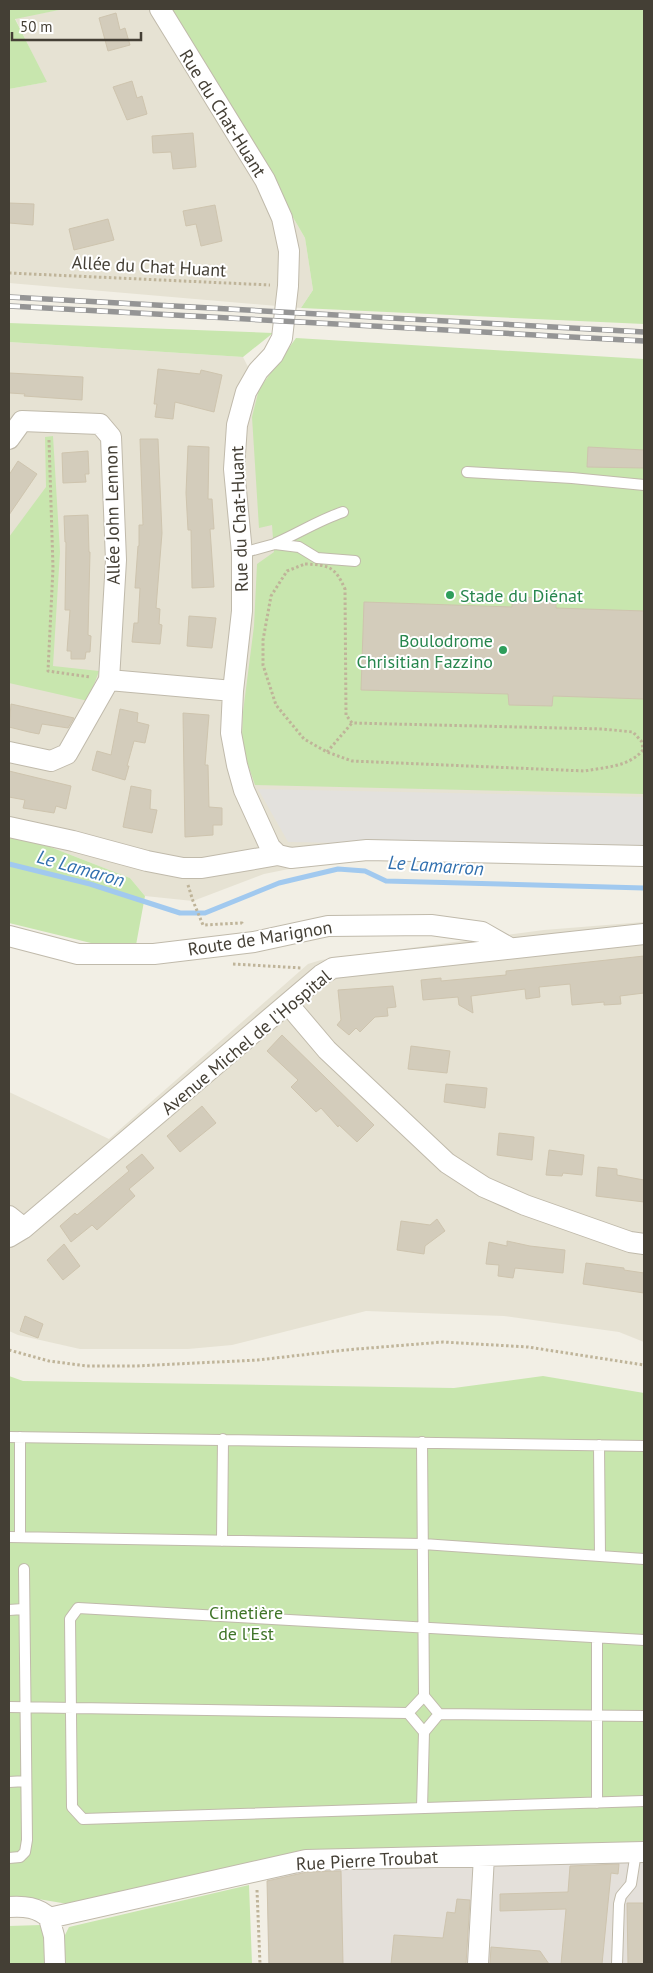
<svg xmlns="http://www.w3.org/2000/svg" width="653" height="1973" viewBox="0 0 653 1973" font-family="'PT Sans',sans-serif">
	<rect width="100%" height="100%" fill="#f2efe5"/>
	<!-- residential -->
	<path fill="#e6e2d3" d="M 64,9 L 172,9 L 305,238 L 313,290 L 301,308 L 9,283 L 9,89 L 46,82 L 15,18 Z
		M 9,342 L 243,357 L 259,389 L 253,417 L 644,446 L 644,865 L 358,855 L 264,874 L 193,901 L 145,896 L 130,878 L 35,841 L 9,836 Z
		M 644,922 L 644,1342 L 619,1332 L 504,1316 L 366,1311 L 232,1345 L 188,1349 L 80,1349 L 18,1335 L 9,1331 L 9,1092 L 109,1139 L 308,964 L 321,960 L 544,930 Z"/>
	<!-- industrial -->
	<path fill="#e4e0da" d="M 644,1859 L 644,1964 L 268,1964 L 267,1880 L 315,1867 Z"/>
	<!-- green -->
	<path fill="#c8e6ae" d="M 9,9 L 64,9 L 15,19 L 47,82 L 9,89 Z
		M 172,9 L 644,9 L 644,324 L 301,308 L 313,290 L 305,238 Z
		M 9,323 L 273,333 L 243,357 L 9,342 Z
		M 296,338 L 644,359 L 644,794 L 255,785 L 245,756 L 242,737 L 243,712 L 254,626 L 257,564 L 274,552 L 272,525 L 259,528 L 252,417 L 259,389 Z
		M 53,436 L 60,552 L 53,666 L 99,671 L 88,701 L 9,683 L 9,537 L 46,487 L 45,437 Z
		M 9,836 L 35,841 L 130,878 L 145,896 L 136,945 L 95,944 L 9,923 Z
		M 9,1376 L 23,1381 L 454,1388 L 543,1376 L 644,1393 L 644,1842 L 306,1853 L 74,1905 L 38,1899 L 9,1900 Z
		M 249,1885 L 252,1964 L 62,1964 L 64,1937 L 69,1927 Z
		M 41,1925 L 48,1944 L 47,1964 L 9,1964 L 9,1926 Z"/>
	<!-- parking -->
	<path fill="#e3e1dd" d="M 258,789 L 644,797 L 644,849 L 288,842 Z"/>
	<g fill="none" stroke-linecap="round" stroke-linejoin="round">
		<!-- stream -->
		<path stroke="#a1c9ef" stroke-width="5" d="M 9,864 L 90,884 L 180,913 L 205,913 L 279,883 L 338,869 L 365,871 L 386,881 L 644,888"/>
	</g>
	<!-- building -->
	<path fill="#d3ccbb" stroke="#cec4ae" d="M 116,13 L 120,30 L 125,28 L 130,45 L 108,51 L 99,18 Z
		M 132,81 L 137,98 L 142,96 L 147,114 L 127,120 L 113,87 Z
		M 193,133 L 196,167 L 173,169 L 171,152 L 153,153 L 152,136 Z
		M 9,203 L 34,204 L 33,225 L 9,223 Z
		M 215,205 L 222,241 L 201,246 L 196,224 L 186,226 L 183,211 Z
		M 108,219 L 114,240 L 74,250 L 69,229 Z
		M 158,369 L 200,374 L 201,370 L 222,375 L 214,412 L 175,402 L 173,419 L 155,417 L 157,404 L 154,404 Z
		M 9,373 L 83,377 L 82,400 L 24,396 L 25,394 L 10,393 L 9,392 Z
		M 140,439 L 158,439 L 162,533 L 156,608 L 160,609 L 159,624 L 162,625 L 160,644 L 132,642 L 134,623 L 138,623 L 140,588 L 135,588 L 138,546 L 139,546 L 139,525 L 143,525 Z
		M 188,446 L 209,447 L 208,499 L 212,499 L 214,529 L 210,529 L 214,587 L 192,588 L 191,530 L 188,530 L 186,493 Z
		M 588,447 L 644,450 L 644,468 L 587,467 Z
		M 88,451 L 89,474 L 85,474 L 86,482 L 63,483 L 62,453 Z
		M 18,461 L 37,474 L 9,515 L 9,475 Z
		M 88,515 L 89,552 L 90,552 L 88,635 L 91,636 L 90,652 L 86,652 L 85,659 L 71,659 L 71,651 L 67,651 L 70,610 L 65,610 L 66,542 L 65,542 L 64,516 Z
		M 512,597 L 556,598 L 556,608 L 644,611 L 644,699 L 553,696 L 552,706 L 509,705 L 508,694 L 361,690 L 364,602 L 512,607 Z
		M 189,616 L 216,618 L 212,648 L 187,646 Z
		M 11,704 L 74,718 L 68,728 L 42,724 L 39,734 L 29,732 L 9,727 Z
		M 120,709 L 138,713 L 137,722 L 149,725 L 145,743 L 134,741 L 127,766 L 129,766 L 125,780 L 92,770 L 97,751 L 111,755 Z
		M 183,713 L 209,715 L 205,765 L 208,765 L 209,807 L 222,808 L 222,825 L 213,825 L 213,835 L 185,837 Z
		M 9,771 L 71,786 L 66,809 L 56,806 L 54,813 L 23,808 L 25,800 L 9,797 Z
		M 131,786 L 151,790 L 150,809 L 157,810 L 152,833 L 123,827 Z
		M 644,956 L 644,993 L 620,996 L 621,1004 L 604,1005 L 604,1002 L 572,1005 L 570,984 L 539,987 L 540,997 L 526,999 L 525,989 L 471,996 L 473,1013 L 459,1005 L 458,997 L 423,1000 L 421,980 L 441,978 L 441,981 L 506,975 L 506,971 Z
		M 393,986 L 396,1007 L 387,1008 L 388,1016 L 375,1017 L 360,1032 L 356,1028 L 349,1035 L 337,1025 L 341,1020 L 338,990 Z
		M 282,1035 L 374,1125 L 357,1142 L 339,1125 L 338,1127 L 321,1108 L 316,1112 L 291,1087 L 298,1080 L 267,1051 Z
		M 411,1046 L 450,1051 L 447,1073 L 408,1069 Z
		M 446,1084 L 487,1088 L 485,1108 L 444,1102 Z
		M 202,1106 L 216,1123 L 180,1152 L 167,1136 Z
		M 499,1133 L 534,1137 L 532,1160 L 497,1155 Z
		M 549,1150 L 584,1155 L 582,1175 L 563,1173 L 562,1176 L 546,1175 Z
		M 142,1154 L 154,1168 L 129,1189 L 135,1196 L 97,1230 L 92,1225 L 71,1242 L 60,1226 L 75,1213 L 77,1215 L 129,1171 L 126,1167 Z
		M 598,1167 L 617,1169 L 617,1175 L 644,1180 L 644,1202 L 596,1196 Z
		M 437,1219 L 445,1231 L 425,1246 L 424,1254 L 397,1250 L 401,1221 L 430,1225 Z
		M 507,1241 L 530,1246 L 565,1250 L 563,1273 L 515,1268 L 513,1278 L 498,1276 L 499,1265 L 486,1264 L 489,1242 L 507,1246 Z
		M 64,1244 L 80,1266 L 63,1280 L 47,1260 Z
		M 586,1263 L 624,1268 L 624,1270 L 644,1273 L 644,1293 L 583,1284 Z
		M 25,1316 L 43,1324 L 38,1338 L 20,1331 Z
		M 619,1864 L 618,1874 L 611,1873 L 602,1964 L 561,1964 L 566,1909 L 500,1911 L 500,1894 L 568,1892 L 570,1866 Z
		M 341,1871 L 343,1964 L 269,1964 L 267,1881 L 307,1872 Z
		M 457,1899 L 470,1900 L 466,1964 L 391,1964 L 394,1935 L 443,1938 L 447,1912 L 455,1913 Z
		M 627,1903 L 644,1903 L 644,1964 L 628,1964 Z
		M 491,1947 L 540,1951 L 549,1964 L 490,1964 Z"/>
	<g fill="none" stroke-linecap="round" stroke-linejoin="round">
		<!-- service casing -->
		<g stroke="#c0baab" stroke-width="12">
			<path id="service" d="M 467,472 L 572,478 L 644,485
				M 276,543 C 299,533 319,520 343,512
				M 242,553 L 275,544 L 299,547 L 317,558 L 355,561
				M 9,1437 L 644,1446
				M 20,1437 L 20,1537
				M 422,1442 L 424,1696
				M 599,1445 L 600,1556
				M 9,1537 L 423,1544 L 644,1559
				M 222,1541 L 223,1439
				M 9,1610 L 23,1609
				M 597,1638 L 597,1803
				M 644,1640 L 78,1608 L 70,1619 L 72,1807 L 83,1819 L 644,1801
				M 9,1707 L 408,1713
				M 439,1714 L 424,1732 L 408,1713 L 424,1696 L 439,1714 L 644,1716
				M 9,1782 L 26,1781
				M 422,1808 L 424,1732
				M 9,1858 L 20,1857 L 25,1852 L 27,1840 L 24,1569
				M 617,1964 L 619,1904 L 621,1896 L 631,1884 L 636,1852"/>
		</g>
		<!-- minor casing -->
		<g stroke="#c0baab" stroke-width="22">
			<path id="minor" d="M 160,9 L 265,180 L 282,218 L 289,251 L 288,286 L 282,338 L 273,355 L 258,371 L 246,392 L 237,425 L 234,469 L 242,553 L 242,611 L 233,691 L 231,733 L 237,765 L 244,790 L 270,847 L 278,855
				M 9,439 L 22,421 L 100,424 L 111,437 L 116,560 L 109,680 L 67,754 L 51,761 L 9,752
				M 109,680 L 233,691
				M 9,827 L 73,841 L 147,861 L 183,868 L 202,868 L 278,855 L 291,858 L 367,850 L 644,856
				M 9,936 L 78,954 L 154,954 L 254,942 L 328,926 L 431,925 L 482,932 L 510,948
				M 288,1004 L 327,1050 L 447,1163 L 484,1187 L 525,1205 L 630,1242 L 644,1244
				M 9,1216 L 24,1228
				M 9,1237 L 24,1228 L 321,975 L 333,968 L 644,934
				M 9,1907 C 24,1906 38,1907 49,1918
				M 49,1918 L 306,1860 L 644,1852
				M 49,1918 L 54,1936 L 55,1964
				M 478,1964 L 484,1856"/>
		</g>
		<!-- path -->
		<path stroke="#bfb499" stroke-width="3" stroke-dasharray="2.5 2.5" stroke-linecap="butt" d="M 9,273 L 270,285
			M 49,440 L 53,568 L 48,671 L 90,677
			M 305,564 C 330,565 335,567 345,589 L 346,715 L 352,723 L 603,729 L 633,732 L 642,742 L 643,750 C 629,767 605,767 585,771 L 352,761 L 327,752 L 304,739 L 276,705 L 263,665 L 263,640 L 271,596 L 287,571 Z
			M 327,752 L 352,723
			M 188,885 L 193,901 L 203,925 L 242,923 L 243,925
			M 233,964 L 302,968
			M 9,1350 L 49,1361 L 87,1366 L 135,1366 L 258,1360 L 345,1350 L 443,1342 L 528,1347 L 644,1365
			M 257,1890 L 260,1964"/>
		<!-- service -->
		<use href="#service" stroke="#fff" stroke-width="10"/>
		<!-- minor -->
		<use href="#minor" stroke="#fff" stroke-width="20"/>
		<!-- rail casing -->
		<g stroke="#959595" stroke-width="5.5">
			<path id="rail" d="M 9,297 L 644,332
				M 9,306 L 644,341"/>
		</g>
		<!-- rail -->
		<use href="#rail" stroke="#fff" stroke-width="4" stroke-dasharray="11" stroke-linecap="butt"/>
	</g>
	<!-- markers -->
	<g fill="#2e9e5b" stroke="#fff" stroke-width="2">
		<circle cx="450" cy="595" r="5"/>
		<circle cx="503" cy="650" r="5"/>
	</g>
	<g text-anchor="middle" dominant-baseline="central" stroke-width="4" stroke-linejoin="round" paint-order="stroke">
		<!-- street labels -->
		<g font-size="18" fill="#443f35" stroke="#fff">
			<text transform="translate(223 113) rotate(58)">Rue du Chat-Huant</text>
			<text transform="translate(149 266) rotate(3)">Allée du Chat Huant</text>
			<text transform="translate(112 515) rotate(-91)">Allée John Lennon</text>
			<text transform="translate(239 519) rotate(-92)">Rue du Chat-Huant</text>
			<text transform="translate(260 938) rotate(-9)">Route de Marignon</text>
			<text transform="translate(246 1042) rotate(-40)">Avenue Michel de l'Hospital</text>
			<text transform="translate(367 1860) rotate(-3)">Rue Pierre Troubat</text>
		</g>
		<!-- leisure labels -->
		<g font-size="18" fill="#27864d" stroke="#fff" text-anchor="start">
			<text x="460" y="595">Stade du Diénat</text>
			<text x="493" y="640" text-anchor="end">Boulodrome<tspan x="493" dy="21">Chrisitian Fazzino</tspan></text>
		</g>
		<!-- park labels -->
		<g font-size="18" fill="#407529" stroke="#fff">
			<text x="246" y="1612">Cimetière<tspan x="246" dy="21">de l’Est</tspan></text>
		</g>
		<!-- water labels -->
		<g font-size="19" font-style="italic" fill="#306fae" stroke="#fff">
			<text transform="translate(436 865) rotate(4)">Le Lamarron</text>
			<text transform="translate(81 868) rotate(16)">Le Lamaron</text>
		</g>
	</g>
	<!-- border -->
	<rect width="653" height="1973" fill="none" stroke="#443f35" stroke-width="20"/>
	<!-- scale -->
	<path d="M12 32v8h129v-8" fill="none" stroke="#443f35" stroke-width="2.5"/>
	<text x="20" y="32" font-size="15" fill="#443f35" stroke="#ffffff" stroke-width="4" paint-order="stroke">50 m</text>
</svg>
